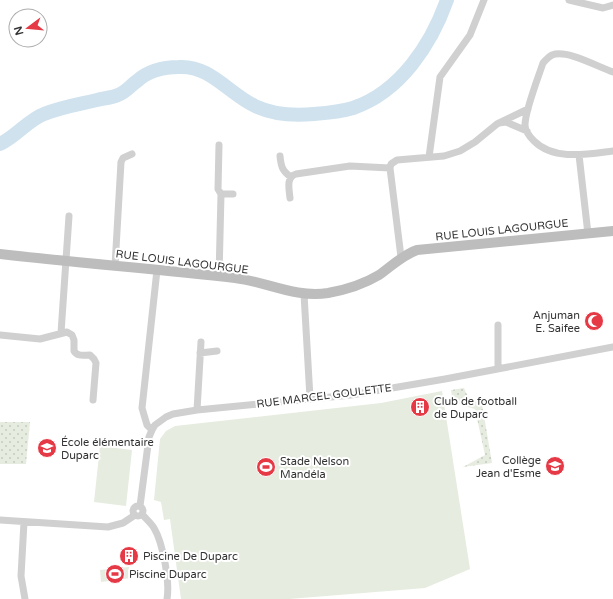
<svg xmlns="http://www.w3.org/2000/svg" width="613" height="599" viewBox="0 0 613 599" font-family="'Varela Round',sans-serif">
	<defs>
		<pattern id="grass-dots" width="8" height="8" patternUnits="userSpaceOnUse"><rect width="8" height="8" fill="#e6ecdf"/><path d="M2 2h.1M6 6h.1" fill="none" stroke="#c6cbc0" stroke-width="1.8" stroke-linecap="round"/></pattern>
	</defs>
	<rect width="100%" height="100%" fill="#fff"/>
	<!-- grass -->
	<path fill="url(#grass-dots)" d="M 464,388 C 467,397 473,401 482,404 L 492,463 L 463,467 L 485,455 L 475,409 L 461,405 L 452,397 L 451,390 Z
		M 0,422 L 30,422 L 26,464 L 0,464 Z"/>
	<!-- park -->
	<path fill="#e6ecdf" d="M 442,391 L 470,569 L 425,588 L 289,599 L 181,599 L 170,519 L 164,520 L 161,502 L 154,500 L 160,439 L 166,431 L 175,426 L 381,403 Z
		M 100,446 L 132,450 L 126,506 L 94,502 Z
		M 129,567 L 131,578 L 101,582 L 100,570 Z"/>
	<g fill="none" stroke-linecap="round" stroke-linejoin="round">
		<!-- river -->
		<path stroke="#cfe2ee" stroke-width="14" d="M 0,144 C 17,136 28,120 44,114 C 61,107 80,104 97,100 C 104,98 111,98 118,95 C 126,92 130,86 137,81 C 148,71 164,67 179,67 C 210,65 229,94 255,106 C 274,115 293,116 314,114 C 327,113 340,112 353,108 C 400,92 431,45 447,0"/>
		<!-- street -->
		<path stroke="#d0d0d0" stroke-width="7" d="M 569,0 L 603,8 L 613,5
			M 613,72 C 598,67 567,49 552,55 C 548,57 546,60 543,63 C 538,78 525,111 525,125 C 525,131 530,137 534,141 C 554,161 588,154 613,151
			M 499,123 L 506,122 L 527,131
			M 579,155 L 588,234
			M 280,156 C 281,166 282,171 291,177
			M 429,157 L 440,77 L 470,35 L 484,0
			M 221,194 L 233,194
			M 290,198 C 289,189 286,177 296,174 L 350,166 L 390,168
			M 401,257 L 390,168 L 391,164 L 397,160 L 444,156 L 460,151 L 475,142 L 497,124 L 528,109
			M 115,266 L 121,162 L 123,158 L 132,154
			M 219,277 L 221,194 L 218,189 L 219,145
			M 304,294 L 310,398
			M 61,333 L 69,216
			M 0,335 L 40,339 L 67,332 L 72,335 L 74,340 L 74,351 C 78,357 83,355 90,355 L 94,359 L 96,363 L 93,400
			M 200,353 L 217,351
			M 498,369 L 498,325
			M 197,410 L 201,342
			M 152,430 L 147,425 L 142,408 L 157,270
			M133 511a5 5 0 1 1 10 0a5 5 0 1 1-10 0Z
			M 140,506 L 149,437 L 152,430 L 155,425 L 166,417 L 173,414 L 197,410 L 351,395 L 445,379 L 613,347
			M 142,514 C 146,519 151,523 154,528 C 163,543 170,582 167,599
			M 0,520 L 108,527 L 123,523 L 135,515
			M 24,522 L 21,576 L 25,599"/>
		<!-- secondary -->
		<path stroke="#bdbdbd" stroke-width="10" d="M 0,254 C 78,263 157,269 235,278 C 267,282 295,298 328,293 C 345,290 364,284 379,275 C 392,266 401,256 417,250 L 613,231"/>
	</g>
	<!-- icons -->
	<defs>
		<g id="mosque-disc" transform="scale(1)"><circle r="9.5" fill="#e63946" stroke="#fff"/><path d="M3.5-4.9A6 6 0 1 0 3.5 4.9A5 5 0 1 1 3.5-4.9Z" fill="#fff"/></g>
		<g id="building-disc" transform="scale(1)"><circle r="9.5" fill="#e63946" stroke="#fff"/><path d="M-4-6H4V6H1V3H-1V6H-4ZM-2.5-4.3h1.7v1.8h-1.7ZM.8-4.3h1.7v1.8H.8ZM-2.5-1h1.7V.8h-1.7ZM.8-1h1.7V.8H.8Z" fill="#fff"/></g>
		<g id="school-disc" transform="scale(1)"><circle r="9.5" fill="#e63946" stroke="#fff"/><path d="M0-5L7-2L0 1L-7-2ZM-4 1L0 2.5L4 1V4Q0 6-4 4Z" fill="#fff"/></g>
		<g id="stadium-disc" transform="scale(1)"><circle r="9.5" fill="#e63946" stroke="#fff"/><path d="M0-5a6.5 5 0 1 0 0 10a6.5 5 0 1 0 0-10ZM-3.5-1.8h7v3.6h-7Z" fill="#fff"/></g>
	</defs>
	<g fill-rule="evenodd">
		<use href="#mosque-disc" x="594" y="321"/>
		<use href="#building-disc" x="420" y="407"/>
		<use href="#school-disc" x="47" y="448"/>
		<use href="#school-disc" x="555" y="466"/>
		<use href="#stadium-disc" x="266" y="467"/>
		<use href="#building-disc" x="129" y="556"/>
		<use href="#stadium-disc" x="115" y="574"/>
	</g>
	<g text-anchor="middle" dominant-baseline="central" stroke-width="4" stroke-linejoin="round" paint-order="stroke">
		<!-- street labels -->
		<g font-size="11" fill="#333" stroke="#fff">
			<text transform="translate(502 230) rotate(-6)">RUE LOUIS LAGOURGUE</text>
			<text transform="translate(182 262) rotate(7)">RUE LOUIS LAGOURGUE</text>
			<text transform="translate(324 396) rotate(-7)">RUE MARCEL GOULETTE</text>
		</g>
		<!-- poi labels -->
		<g font-size="11" fill="#333" stroke="#fff" text-anchor="start">
			<text x="580" y="315" text-anchor="end">Anjuman<tspan x="580" dy="13">E. Saifee</tspan></text>
			<text x="434" y="401">Club de football<tspan x="434" dy="13">de Duparc</tspan></text>
			<text x="61" y="442">École élémentaire<tspan x="61" dy="13">Duparc</tspan></text>
			<text x="541" y="460" text-anchor="end">Collège<tspan x="541" dy="13">Jean d'Esme</tspan></text>
			<text x="280" y="461">Stade Nelson<tspan x="280" dy="13">Mandéla</tspan></text>
			<text x="143" y="556">Piscine De Duparc</text>
			<text x="129" y="574">Piscine Duparc</text>
		</g>
	</g>
	<!-- north arrow -->
	<g transform="translate(28 28) rotate(254)"><circle r="19" fill="#ffffff" stroke="#adadad"/>
	<path d="M0-3L7 15L0 10L-7 15Z" fill="#e63946"/>
	<text y="-6" font-size="11" font-weight="bold" text-anchor="middle" fill="#333333">N</text>
	</g>
</svg>
